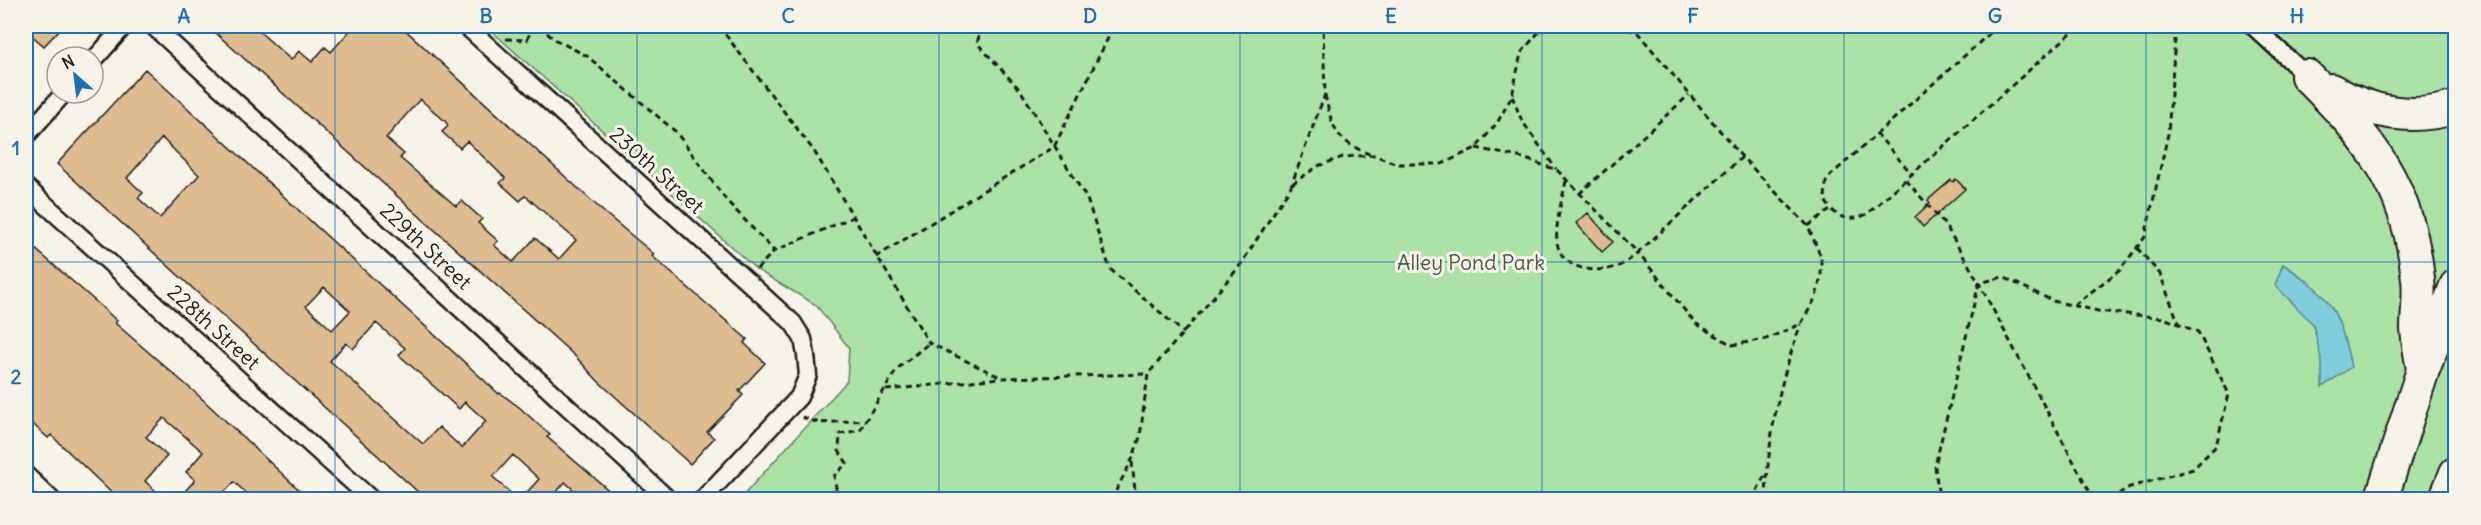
<svg xmlns="http://www.w3.org/2000/svg" width="2481" height="525" viewBox="0 0 2481 525" font-family="Delius,sans-serif">
	<rect width="100%" height="100%" fill="#f7f3e8"/>
	<filter id="ink" filterUnits="userSpaceOnUse"><feTurbulence type="fractalNoise" baseFrequency=".0167" numOctaves="2"/><feDisplacementMap in="SourceGraphic" scale="12" xChannelSelector="R" yChannelSelector="G"/><feConvolveMatrix kernelMatrix="1 2 1 2 8 2 1 2 1" color-interpolation-filters="sRGB"/></filter>
	<g filter="url(#ink)">
		<!-- green -->
		<path fill="#abe3a7" stroke="#648062" stroke-width="1.5" d="M 486,26 L 2455,26 L 2455,499 L 740,499 L 847,381 L 849,348 L 816,305 L 757,270 Z"/>
		<!-- water -->
		<path fill="#7fcddc" stroke="#57868f" stroke-width="1.5" d="M 2283,264 C 2332,296 2339,311 2351,367 L 2322,387 L 2322,362 L 2313,324 L 2275,285 Z"/>
		<!-- building -->
		<path fill="#dfbb90" stroke="#1c1c1c" stroke-width="1.5" fill-rule="evenodd" d="M 37,26 L 63,26 L 44,46 L 29,33 Z
			M 208,26 L 266,26 L 260,32 L 291,60 L 299,51 L 312,62 L 325,47 L 331,52 L 354,26 L 401,26 L 606,214 L 654,254 L 652,256 L 747,339 L 744,343 L 765,363 L 739,391 L 743,395 L 707,432 L 714,438 L 690,464 L 598,381 L 576,357 ZM 420,99 L 446,122 L 448,126 L 442,132 L 460,148 L 467,141 L 505,178 L 500,183 L 520,201 L 525,196 L 528,198 L 576,240 L 559,259 L 535,238 L 513,262 L 494,245 L 498,241 L 478,223 L 482,219 L 462,201 L 456,206 L 400,158 L 404,154 L 386,138 Z
			M 145,69 L 499,394 L 500,393 L 519,407 L 550,435 L 547,437 L 620,500 L 585,500 L 565,482 L 550,500 L 520,500 L 539,479 L 513,455 L 493,477 L 518,500 L 427,500 L 212,306 L 57,164 ZM 162,138 L 199,175 L 160,218 L 138,198 L 143,193 L 127,178 ZM 324,287 L 350,311 L 332,330 L 306,306 ZM 376,323 L 405,348 L 399,355 L 459,409 L 465,402 L 486,421 L 462,448 L 439,427 L 423,444 L 330,361 L 346,343 L 353,349 Z
			M 1956,179 L 1965,189 L 1923,227 L 1915,217 L 1930,203 L 1928,200 L 1951,180 L 1953,182 Z
			M 1588,213 L 1613,242 L 1602,252 L 1576,223 Z
			M 26,241 L 94,300 L 117,321 L 115,323 L 199,396 L 310,500 L 254,500 L 234,482 L 217,500 L 177,500 L 195,480 L 186,472 L 203,452 L 164,418 L 146,437 L 167,456 L 145,481 L 165,500 L 119,500 L 51,435 L 48,438 L 26,418 Z"/>
		<g fill="none" stroke-linecap="round" stroke-linejoin="round">
			<!-- minor casing -->
			<g stroke="#1c1c1c" stroke-width="21">
				<path id="minor" d="M 153,26 L 669,500
					M 466,26 L 793,323 L 803,339 L 806,355 L 808,375 L 799,397 L 702,500
					M 2253,26 L 2307,76
					M 93,61 L 124,26
					M 26,136 L 64,93
					M 26,187 L 372,500
					M 26,475 L 52,500"/>
			</g>
			<!-- motorway casing -->
			<g stroke="#1c1c1c" stroke-width="36">
				<path id="motorway" d="M 2307,76 C 2371,140 2409,186 2418,279 C 2420,296 2417,313 2417,329 C 2418,343 2421,357 2423,370
					M 2331,90 C 2369,113 2413,121 2456,107
					M 2381,500 L 2423,370 L 2456,286
					M 2445,500 L 2456,473"/>
			</g>
			<!-- path -->
			<path stroke="#1c1c1c" stroke-width="3" stroke-dasharray="6 4.5" stroke-linecap="butt" d="M 539,26 L 554,39 L 587,56 L 676,132 L 726,200 L 774,251 L 853,217
				M 719,26 L 814,151 L 929,343 L 1002,378 L 1148,374
				M 982,26 L 977,43 L 1021,91 L 1087,199 L 1110,269 L 1184,333
				M 1631,26 L 1636,31
				M 1998,26 L 1831,175 L 1826,182 L 1825,200 C 1835,218 1848,223 1867,214 L 2079,26
				M 506,39 L 527,40 L 533,26
				M 1325,95 C 1333,131 1336,141 1372,155
				M 1512,96 L 1522,121 L 1556,169
				M 1876,133 L 1912,174
				M 1476,148 L 1523,158 L 1557,170 L 1638,253 L 1742,157
				M 1906,180 L 1946,226 L 1979,283 L 1935,466 L 1939,500
				M 1566,181 C 1562,200 1555,223 1557,242 C 1561,272 1601,275 1623,264 C 1628,261 1633,257 1638,253 L 1695,323 L 1732,345 L 1766,339 L 1801,324 L 1816,297 L 1821,277 L 1821,257 L 1808,226 L 1742,157 L 1638,33 L 1619,26
				M 1292,184 L 1318,166 L 1343,157 L 1374,155 L 1397,164 L 1442,164 L 1476,148 L 1497,123 L 1512,96 L 1521,53 L 1544,26
				M 1579,194 L 1689,95
				M 1808,226 L 1830,210
				M 2137,248 L 2160,274 L 2179,324
				M 876,257 L 1054,147 L 1114,26
				M 757,269 L 774,251
				M 2074,305 L 2120,270 L 2145,237 L 2168,134 L 2176,26
				M 886,390 L 1000,378
				M 802,417 L 819,423 L 866,420 L 897,369 L 929,343
				M 1132,462 L 1136,500
				M 838,500 L 834,476 L 847,463 L 839,451 L 840,434 L 860,430 L 866,420
				M 1111,500 L 1132,460 L 1140,437 L 1148,374 L 1239,267 L 1291,186 L 1325,94 L 1323,26
				M 1752,500 L 1765,475
				M 1766,500 C 1768,436 1779,383 1801,324
				M 2094,500 L 1979,283 L 2003,277 L 2053,301 L 2098,311 L 2164,318 L 2198,332 L 2229,394 L 2216,446 L 2193,469 L 2127,488 L 2111,500"/>
			<!-- minor -->
			<use href="#minor" stroke="#f7f3e8" stroke-width="16"/>
			<!-- motorway -->
			<use href="#motorway" stroke="#f7f3e8" stroke-width="32"/>
		</g>
	</g>
	<!-- grid -->
	<path fill="none" stroke="#1f6fb2" stroke-width="1.5" stroke-opacity="0.55" d="M 335,26 L 335,500M 637,26 L 637,500M 939,26 L 939,500M 1240,26 L 1240,500M 1542,26 L 1542,500M 1844,26 L 1844,500M 2146,26 L 2146,500M 26,262 L 2456,262"/>
	<g text-anchor="middle" dominant-baseline="central" stroke-width="6" stroke-linejoin="round" paint-order="stroke">
		<!-- street labels -->
		<g font-size="21" fill="#1c1c1c" stroke="#f7f3e8">
			<text transform="translate(657 170) rotate(42)">230th Street</text>
			<text transform="translate(426 246) rotate(43)">229th Street</text>
			<text transform="translate(214 327) rotate(42)">228th Street</text>
		</g>
		<!-- park labels -->
		<g font-size="21" fill="#475846" stroke="#f7f3e8">
			<text x="1471" y="262">Alley Pond Park</text>
		</g>
	</g>
	<!-- margin -->
	<rect width="2481" height="525" fill="none" stroke="#f7f3e8" stroke-width="66"/>
	<!-- north arrow -->
	<g transform="translate(75 75) rotate(332)"><circle r="28" fill="#f7f3e8" stroke="#9f9d96" stroke-width="1.5"/>
	<path d="M0-4.5L10 22L0 15L-10 22Z" fill="#1f6fb2"/>
	<text y="-9" font-size="16" font-weight="bold" text-anchor="middle" fill="#1c1c1c">N</text>
	</g>
	<rect x="33" y="33" width="2415" height="459" fill="none" stroke="#1f6fb2" stroke-width="2"/>
	<g font-size="20" text-anchor="middle" font-weight="bold" fill="#1f6fb2">
		<text x="184" y="23">A</text>
		<text x="486" y="23">B</text>
		<text x="788" y="23">C</text>
		<text x="1090" y="23">D</text>
		<text x="1391" y="23">E</text>
		<text x="1693" y="23">F</text>
		<text x="1995" y="23">G</text>
		<text x="2297" y="23">H</text>
		<text x="16" y="155">1</text>
		<text x="16" y="384">2</text>
	</g>
</svg>
